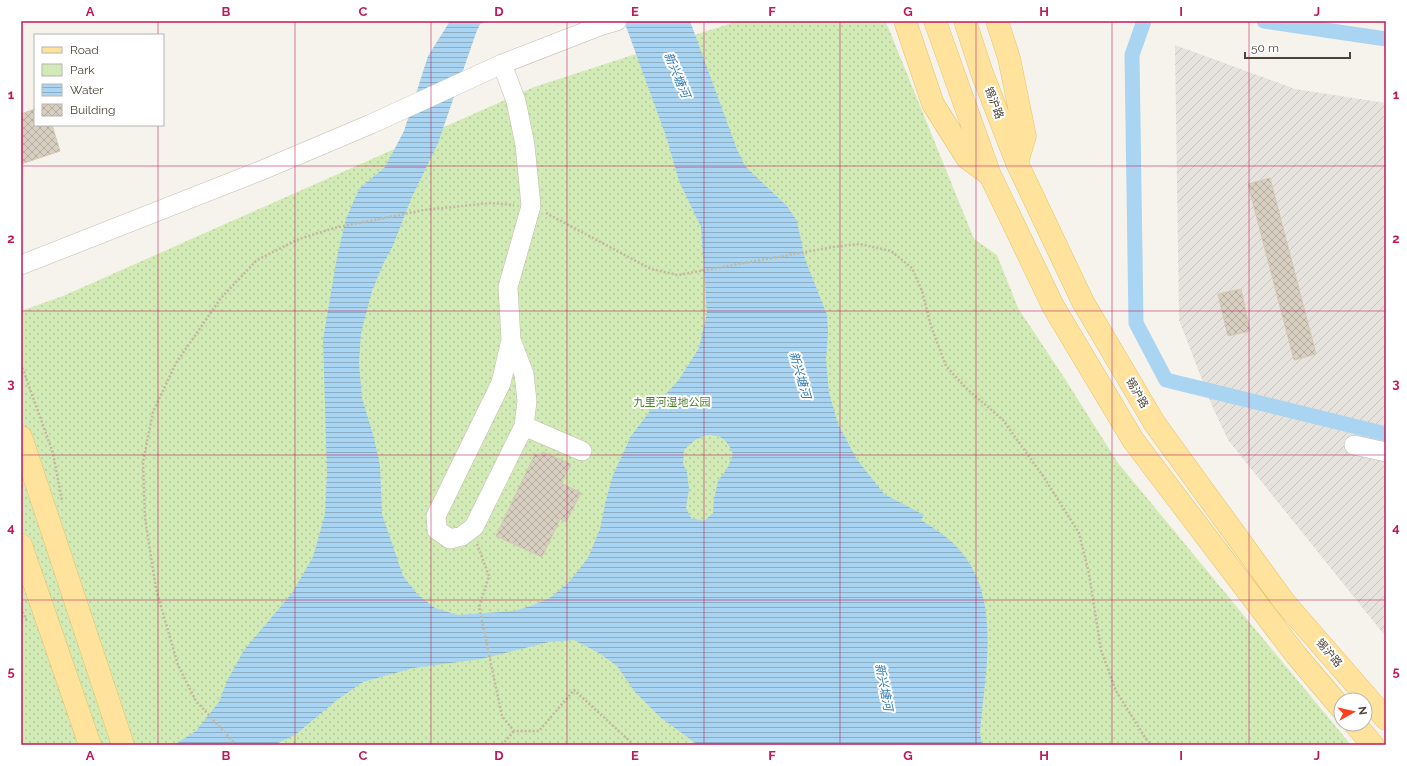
<svg xmlns="http://www.w3.org/2000/svg" width="1407" height="766" viewBox="0 0 1407 766" font-family="Raleway,'Noto Sans SC',sans-serif">
	<defs>
		<pattern id="industrial-furrows" width="10" height="10" patternUnits="userSpaceOnUse"><rect width="10" height="10" fill="#e6e2dd"/><path d="M-1 1l2-2M0 10L10 0M9 11l2-2" fill="none" stroke="#c7c3be"/></pattern>
		<pattern id="green-dots" width="8" height="8" patternUnits="userSpaceOnUse"><rect width="8" height="8" fill="#d2eab5"/><path d="M2 2h.1M6 6h.1" fill="none" stroke="#b6ca9c" stroke-width="1.8" stroke-linecap="round"/></pattern>
		<pattern id="water-rules" width="6" height="5" patternUnits="userSpaceOnUse"><rect width="6" height="5" fill="#a9d4f2"/><path d="M0 2.5h6" fill="none" stroke="#8caec5"/></pattern>
		<pattern id="building-cross-hatch" width="8" height="8" patternUnits="userSpaceOnUse"><rect width="8" height="8" fill="#d8cfc1"/><path d="M0 0l8 8M0 8l8-8" fill="none" stroke="#b1aa9e"/></pattern>
	</defs>
	<rect width="100%" height="100%" fill="#f6f3ec"/>
	<!-- industrial -->
	<path fill="url(#industrial-furrows)" d="M 1175,45 L 1295,89 L 1386,103 L 1386,637 L 1228,440 L 1213,408 L 1179,320 Z"/>
	<!-- green -->
	<path fill="url(#green-dots)" d="M 738,21 L 885,21 L 886,22 L 974,239 L 997,255 L 1018,308 L 1065,379 L 1118,463 L 1351,745 L 21,745 L 21,311 L 63,296 L 534,87 Z"/>
	<!-- water -->
	<path fill="url(#water-rules)" fill-rule="evenodd" d="M 450,21 L 488,21 L 480,24 L 476,33 L 438,143 L 411,199 L 392,248 L 384,262 L 372,291 L 361,333 L 359,363 L 362,398 L 374,438 L 380,466 L 382,514 L 403,576 L 418,595 L 435,608 L 458,615 L 513,611 L 531,606 L 550,598 L 569,582 L 588,558 L 600,529 L 606,500 L 613,475 L 631,436 L 650,411 L 678,381 L 699,348 L 707,313 L 701,227 L 679,181 L 666,136 L 624,21 L 690,21 L 736,147 L 745,166 L 787,206 L 797,221 L 805,259 L 827,315 L 828,333 L 826,359 L 829,393 L 838,424 L 856,458 L 884,494 L 924,515 L 921,520 C 932,527 943,534 953,543 C 1004,592 985,670 980,732 L 982,745 L 698,745 L 660,717 L 635,692 L 617,666 L 599,653 L 574,640 L 549,642 L 481,659 L 413,668 L 363,682 L 337,700 L 295,735 L 274,745 L 172,745 L 177,743 L 196,731 L 219,702 L 228,679 L 244,650 L 292,593 L 313,557 L 325,514 L 327,472 L 323,340 L 337,257 L 346,219 L 359,189 L 385,167 L 404,131 L 428,56 ZM 706,435 C 723,435 727,440 733,454 L 727,469 L 718,481 L 714,499 L 713,513 L 704,521 L 691,518 L 686,508 L 689,489 L 687,472 L 683,464 L 684,450 L 695,440 Z"/>
	<g fill="none" stroke-linecap="round" stroke-linejoin="round">
		<!-- canal -->
		<path stroke="#a9d4f2" stroke-width="15" d="M 1144,21 L 1132,55 L 1136,323 L 1166,380 L 1386,434
			M 1264,21 L 1386,39"/>
	</g>
	<!-- building -->
	<path fill="url(#building-cross-hatch)" stroke="#d3c7b4" d="M 35,109 L 35,125 L 52,125 L 60,151 L 21,164 L 21,114 Z
		M 1270,178 L 1316,354 L 1294,360 L 1248,184 Z
		M 1241,289 L 1250,331 L 1228,336 L 1218,294 Z
		M 543,452 L 571,464 L 561,483 L 581,493 L 566,522 L 560,519 L 542,557 L 496,536 L 535,454 L 541,457 Z"/>
	<g fill="none" stroke-linecap="round" stroke-linejoin="round">
		<!-- minor casing -->
		<g stroke="#c2bbae" stroke-width="20">
			<path id="minor" d="M 502,64 L 516,101 L 525,145 L 531,206 L 508,287 L 511,340 L 501,383 L 436,516 L 437,530 L 450,539 L 462,536 L 474,527 L 524,426 L 527,401 L 524,374 L 511,340
				M 21,265 L 260,171 L 371,124 L 502,64 L 600,26 L 617,21
				M 524,426 L 582,451
				M 1354,445 L 1386,452"/>
		</g>
		<!-- major casing -->
		<g stroke="#e6c16a" stroke-width="23">
			<path id="major" d="M 905,21 L 933,104 L 967,158 L 990,175
				M 935,21 L 990,175 L 1053,306 L 1133,440 L 1296,655 L 1341,708
				M 965,21 L 982,73 L 1017,163 L 1083,302 L 1155,424 L 1285,603 L 1386,719
				M 997,21 L 1009,58 L 1025,136 L 1017,163
				M 21,437 L 123,745
				M 21,545 L 90,745
				M 1355,724 L 1373,745"/>
		</g>
		<!-- path -->
		<path stroke="#c4b79f" stroke-width="2.5" stroke-dasharray="2 2" stroke-linecap="butt" d="M 546,213 L 651,269 L 678,275 L 833,247 L 860,244 L 891,251 L 912,268 L 922,291 L 931,326 L 946,366 L 967,389 L 1003,420 L 1043,476 L 1079,533 L 1089,574 L 1101,650 L 1116,691 L 1146,739 L 1152,745
			M 21,364 L 53,453 L 62,501
			M 477,544 L 489,576 L 479,607 L 502,716 L 514,731 L 539,731 L 574,690 L 634,745
			M 21,608 L 27,622
			M 236,745 L 196,701 L 178,665 L 156,589 L 145,518 L 143,462 L 153,412 L 176,363 L 221,298 L 257,260 L 299,239 L 334,228 L 424,210 L 491,203 L 514,205
			M 502,745 L 514,731"/>
		<!-- minor -->
		<use href="#minor" stroke="#fff" stroke-width="19"/>
		<!-- major -->
		<use href="#major" stroke="#ffe39c" stroke-width="22"/>
	</g>
	<!-- grid -->
	<path fill="none" stroke="#c2185b" stroke-width="1" stroke-opacity="0.55" d="M 158,21 L 158,35M 295,21 L 295,745M 431,21 L 431,745M 567,21 L 567,745M 704,21 L 704,745M 840,21 L 840,745M 976,21 L 976,745M 1112,21 L 1112,745M 1249,21 L 1249,745M 158,125 L 158,745M 21,166 L 1386,166M 21,311 L 1386,311M 21,455 L 1386,455M 21,600 L 1386,600"/>
	<g text-anchor="middle" dominant-baseline="central" stroke-width="4" stroke-linejoin="round" paint-order="stroke">
		<!-- street labels -->
		<g font-size="11" fill="#4b4439" stroke="#fff">
			<text transform="translate(994 103) rotate(69)">锡沪路</text>
			<text transform="translate(1137 393) rotate(60)">锡沪路</text>
			<text transform="translate(1329 653) rotate(49)">锡沪路</text>
		</g>
		<!-- park labels -->
		<g font-size="11" fill="#4a7f2a" stroke="#fff">
			<text x="672" y="402">九里河湿地公园</text>
		</g>
		<!-- water labels -->
		<g font-size="12" font-style="italic" fill="#2e7ab2" stroke="#fff">
			<text transform="translate(677 75) rotate(67)">新兴塘河</text>
			<text transform="translate(800 375) rotate(74)">新兴塘河</text>
			<text transform="translate(884 687) rotate(79)">新兴塘河</text>
		</g>
	</g>
	<!-- border -->
	<rect width="1407" height="766" fill="none" stroke="#ffffff" stroke-width="44"/>
	<!-- legend -->
	<rect x="34" y="34" width="130" height="92" fill="#ffffff" stroke="#b7b4b0"/>
	<rect x="42" y="47" width="20" height="6" fill="#ffe39c" stroke="#b7b4b0"/>
	<text x="70" y="54" font-size="12" fill="#4b4439">Road</text>
	<rect x="42" y="64" width="20" height="12" fill="#d2eab5" stroke="#b7b4b0"/>
	<text x="70" y="74" font-size="12" fill="#4b4439">Park</text>
	<rect x="42" y="84" width="20" height="12" fill="url(#water-rules)" stroke="#b7b4b0"/>
	<text x="70" y="94" font-size="12" fill="#4b4439">Water</text>
	<rect x="42" y="104" width="20" height="12" fill="url(#building-cross-hatch)" stroke="#b7b4b0"/>
	<text x="70" y="114" font-size="12" fill="#4b4439">Building</text>
	<!-- north arrow -->
	<g transform="translate(1353 712) rotate(82)"><circle r="19" fill="#ffffff" stroke="#b7b4b0"/>
	<path d="M0-3L7 15L0 10L-7 15Z" fill="#fc3f1d"/>
	<text y="-6" font-size="11" font-weight="bold" text-anchor="middle" fill="#4b4439">N</text>
	</g>
	<!-- scale -->
	<path d="M1245 52v6h105v-6" fill="none" stroke="#4b4439" stroke-width="2"/>
	<text x="1251" y="52" font-size="12" fill="#4b4439" stroke="#ffffff" stroke-width="3" paint-order="stroke">50 m</text>
	<rect x="22" y="22" width="1363" height="722" fill="none" stroke="#c2185b" stroke-width="1.5"/>
	<g font-size="13" text-anchor="middle" font-weight="bold" fill="#c2185b">
		<text x="90" y="16">A</text>
		<text x="226" y="16">B</text>
		<text x="363" y="16">C</text>
		<text x="499" y="16">D</text>
		<text x="635" y="16">E</text>
		<text x="772" y="16">F</text>
		<text x="908" y="16">G</text>
		<text x="1044" y="16">H</text>
		<text x="1181" y="16">I</text>
		<text x="1317" y="16">J</text>
		<text x="11" y="99">1</text>
		<text x="1396" y="99">1</text>
		<text x="11" y="243">2</text>
		<text x="1396" y="243">2</text>
		<text x="11" y="388">3</text>
		<text x="1396" y="388">3</text>
		<text x="11" y="532">4</text>
		<text x="1396" y="532">4</text>
		<text x="11" y="676">5</text>
		<text x="1396" y="676">5</text>
		<text x="90" y="760">A</text>
		<text x="226" y="760">B</text>
		<text x="363" y="760">C</text>
		<text x="499" y="760">D</text>
		<text x="635" y="760">E</text>
		<text x="772" y="760">F</text>
		<text x="908" y="760">G</text>
		<text x="1044" y="760">H</text>
		<text x="1181" y="760">I</text>
		<text x="1317" y="760">J</text>
	</g>
</svg>
